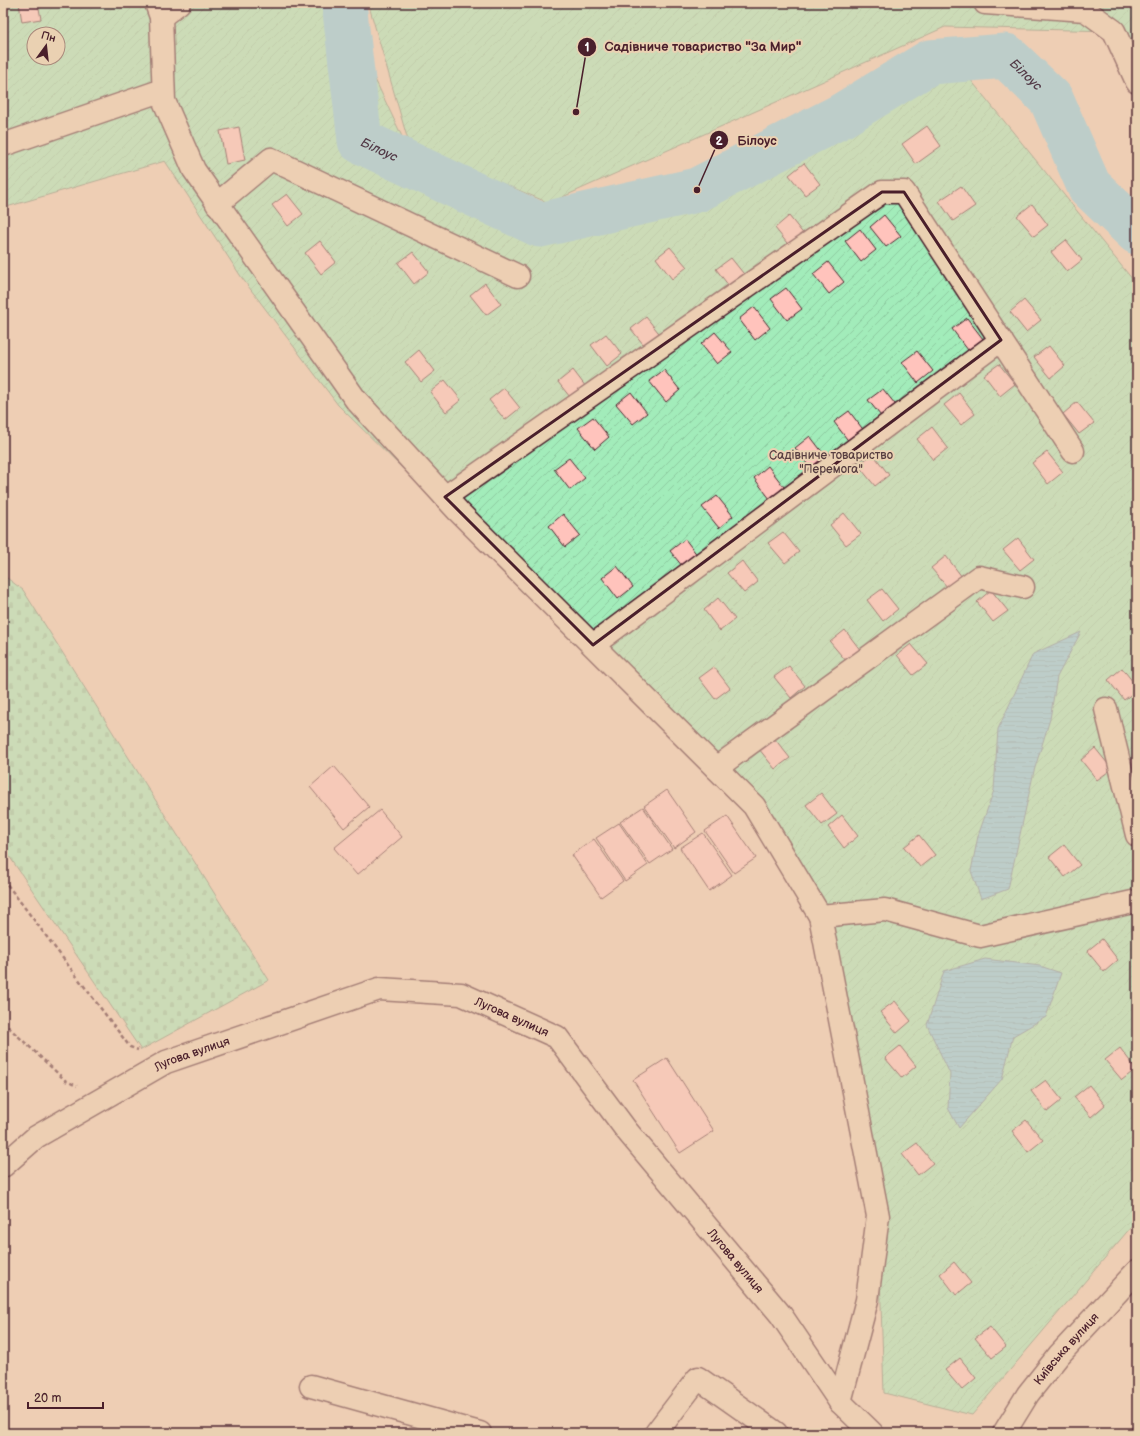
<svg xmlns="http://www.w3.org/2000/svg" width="1140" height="1436" viewBox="0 0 1140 1436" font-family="'Balsamiq Sans',sans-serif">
	<defs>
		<pattern id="cemetery-stones" width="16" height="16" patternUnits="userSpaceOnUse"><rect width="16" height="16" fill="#a2ecba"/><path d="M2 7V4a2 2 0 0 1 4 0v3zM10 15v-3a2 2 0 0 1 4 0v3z" fill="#8dcaa0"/></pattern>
		<pattern id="garden-furrows" width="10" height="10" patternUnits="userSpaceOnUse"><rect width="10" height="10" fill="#a2ecba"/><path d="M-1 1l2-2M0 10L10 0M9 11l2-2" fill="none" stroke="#8dcaa0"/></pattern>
		<pattern id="water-rules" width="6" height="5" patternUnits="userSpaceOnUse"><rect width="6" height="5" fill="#82cde2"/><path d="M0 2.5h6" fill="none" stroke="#72b0c2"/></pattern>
	</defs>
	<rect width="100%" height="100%" fill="#eeceb4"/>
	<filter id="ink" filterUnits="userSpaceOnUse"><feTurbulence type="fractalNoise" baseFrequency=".025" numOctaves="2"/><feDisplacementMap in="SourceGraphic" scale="8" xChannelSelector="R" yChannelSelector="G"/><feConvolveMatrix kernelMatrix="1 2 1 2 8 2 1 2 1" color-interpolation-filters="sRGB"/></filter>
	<g filter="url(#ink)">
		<!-- cemetery -->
		<path fill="url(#cemetery-stones)" stroke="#768672" d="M 3,575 L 23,590 L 269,980 L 141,1050 L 3,847 Z"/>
		<!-- garden -->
		<path fill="url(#garden-furrows)" stroke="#768672" fill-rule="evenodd" d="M 3,3 L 339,3 L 424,183 L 517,225 L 593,232 L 804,141 L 957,63 L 1133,280 L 1137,283 L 1137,1220 L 972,1415 L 884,1393 L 878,1216 L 858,1051 L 839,979 L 797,857 L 338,405 L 242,278 L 165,161 L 3,208 ZM 34,34 L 58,34 L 58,58 L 34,58 Z
			M 385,3 L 1137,3 L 1137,80 L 1113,31 L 945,27 L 549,203 L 409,144 L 369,6 Z"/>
		<!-- water -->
		<path fill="url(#water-rules)" stroke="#6c8799" d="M 1081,632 L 1057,677 L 1050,719 L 1034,771 L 1008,889 L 981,899 L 971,871 L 978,836 L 994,790 L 998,729 L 1033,654 Z
			M 985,959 L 1040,966 L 1061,973 L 1046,1017 L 1013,1036 L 1002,1079 L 959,1128 L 948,1108 L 950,1074 L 927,1025 L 944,971 Z"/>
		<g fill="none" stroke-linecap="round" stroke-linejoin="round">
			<!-- river -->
			<path stroke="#82cde2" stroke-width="45" id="s1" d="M 344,3 L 360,141 L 540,225 L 697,190 L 841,116 L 930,62 L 1006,56 L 1051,99 L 1089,186 L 1137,232"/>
		</g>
		<!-- building -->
		<path fill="#ffc3bc" stroke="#4a1f2b" d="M 19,3 L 38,3 L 41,19 L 22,22 Z
			M 927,126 L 941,146 L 916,164 L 902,144 Z
			M 239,127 L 245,160 L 226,164 L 220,131 Z
			M 804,163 L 820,184 L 805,195 L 789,175 Z
			M 961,186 L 975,206 L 953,221 L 939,201 Z
			M 287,194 L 303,214 L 288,226 L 272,205 Z
			M 1032,204 L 1048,225 L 1034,236 L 1017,216 Z
			M 884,215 L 901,236 L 886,247 L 870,227 Z
			M 789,216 L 805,236 L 791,248 L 775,228 Z
			M 860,229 L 876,250 L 861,262 L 845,241 Z
			M 1066,240 L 1082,260 L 1067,272 L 1051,252 Z
			M 320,241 L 336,262 L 321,274 L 305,253 Z
			M 670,247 L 687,267 L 672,279 L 656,258 Z
			M 413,252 L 429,272 L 414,284 L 398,263 Z
			M 731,258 L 747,278 L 732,290 L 716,269 Z
			M 828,262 L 844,282 L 829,294 L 813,274 Z
			M 485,283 L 501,304 L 486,315 L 470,295 Z
			M 786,288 L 802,309 L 787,320 L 771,299 Z
			M 1024,300 L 1041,320 L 1026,332 L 1010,312 Z
			M 754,307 L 770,328 L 755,340 L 739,319 Z
			M 646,317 L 662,337 L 647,349 L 631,329 Z
			M 967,318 L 983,339 L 968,350 L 952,329 Z
			M 715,332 L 732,352 L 717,364 L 701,344 Z
			M 606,334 L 622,354 L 607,366 L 591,345 Z
			M 1049,346 L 1065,366 L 1051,378 L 1034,357 Z
			M 419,350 L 435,371 L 421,382 L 405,362 Z
			M 917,351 L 933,371 L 918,383 L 902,362 Z
			M 999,364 L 1015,384 L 1000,396 L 984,375 Z
			M 573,370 L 589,391 L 574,402 L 558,382 Z
			M 664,370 L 680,390 L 666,402 L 649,381 Z
			M 445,380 L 461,400 L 446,412 L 430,392 Z
			M 504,388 L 520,408 L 505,420 L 489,400 Z
			M 883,389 L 899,409 L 885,421 L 868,400 Z
			M 631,392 L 647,413 L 633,424 L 616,404 Z
			M 959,393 L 975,414 L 961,425 L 944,405 Z
			M 1077,402 L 1094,423 L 1079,434 L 1063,414 Z
			M 849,411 L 865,432 L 850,443 L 834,422 Z
			M 593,417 L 609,437 L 595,449 L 578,428 Z
			M 932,427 L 948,448 L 933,460 L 917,439 Z
			M 810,436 L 826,457 L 811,469 L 795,448 Z
			M 1047,452 L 1063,472 L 1048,484 L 1032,463 Z
			M 873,454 L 889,475 L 875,486 L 858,465 Z
			M 569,458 L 585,478 L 570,490 L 554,469 Z
			M 768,466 L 784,487 L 770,499 L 754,478 Z
			M 717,496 L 733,516 L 719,528 L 702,507 Z
			M 844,513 L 861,534 L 846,545 L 830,525 Z
			M 563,514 L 580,535 L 565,547 L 549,526 Z
			M 783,532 L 799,552 L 785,563 L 768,543 Z
			M 1018,538 L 1034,559 L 1020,570 L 1003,550 Z
			M 685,539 L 701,560 L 687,572 L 670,551 Z
			M 946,556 L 962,577 L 948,588 L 931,568 Z
			M 742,561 L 758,582 L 744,593 L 727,573 Z
			M 617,566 L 633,587 L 618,599 L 602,578 Z
			M 882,589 L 898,609 L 883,621 L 867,600 Z
			M 991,590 L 1008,611 L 993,622 L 977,602 Z
			M 718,598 L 735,619 L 720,631 L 704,610 Z
			M 845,630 L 861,651 L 847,662 L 830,642 Z
			M 911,644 L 928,664 L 913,675 L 897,655 Z
			M 789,666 L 805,686 L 791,698 L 774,677 Z
			M 714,667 L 730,688 L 715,699 L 699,678 Z
			M 1122,668 L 1137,687 L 1137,690 L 1124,700 L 1108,680 Z
			M 774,738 L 790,758 L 775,769 L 759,749 Z
			M 1095,748 L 1112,769 L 1097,780 L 1081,760 Z
			M 1137,755 L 1137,780 L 1125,765 Z
			M 334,766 L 369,807 L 344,828 L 310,787 Z
			M 667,790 L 696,832 L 674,848 L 644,806 Z
			M 821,793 L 837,814 L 822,825 L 806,805 Z
			M 643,807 L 672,849 L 650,864 L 620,822 Z
			M 380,810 L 402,837 L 357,875 L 334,848 Z
			M 842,815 L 858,836 L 844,848 L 828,827 Z
			M 727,816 L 756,858 L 734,873 L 705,831 Z
			M 619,823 L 648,865 L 625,881 L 596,838 Z
			M 703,833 L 732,875 L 709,891 L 680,848 Z
			M 919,835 L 935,855 L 920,867 L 904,847 Z
			M 594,839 L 623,881 L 601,897 L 572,855 Z
			M 1064,845 L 1080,865 L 1065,877 L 1049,857 Z
			M 1102,939 L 1118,960 L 1104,972 L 1087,951 Z
			M 895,1001 L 911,1021 L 897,1033 L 880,1012 Z
			M 900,1046 L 916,1066 L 902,1078 L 885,1058 Z
			M 1120,1048 L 1136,1069 L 1122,1080 L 1105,1060 Z
			M 667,1058 L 714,1131 L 680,1153 L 633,1080 Z
			M 1046,1080 L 1062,1100 L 1047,1112 L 1031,1091 Z
			M 1089,1085 L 1105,1105 L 1091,1117 L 1074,1097 Z
			M 1026,1120 L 1043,1140 L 1028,1152 L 1012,1131 Z
			M 917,1143 L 933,1163 L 918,1175 L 902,1154 Z
			M 954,1262 L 971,1283 L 956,1295 L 940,1274 Z
			M 990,1327 L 1006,1347 L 992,1358 L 975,1338 Z
			M 960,1358 L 976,1378 L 962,1390 L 945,1370 Z"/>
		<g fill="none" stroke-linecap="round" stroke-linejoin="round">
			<!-- minor casing -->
			<g stroke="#4a1f2b" stroke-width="25">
				<g id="minor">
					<path d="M 156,3 L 161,17 L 164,101 L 194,170 L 356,400 L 458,511 L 754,806 L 820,916 L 878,1216 L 867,1300 L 840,1402 L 872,1433"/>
					<path d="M 985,3 L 1085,10 L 1114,31 L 1137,82"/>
					<path d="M 161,17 L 179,3"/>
					<path d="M 3,145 L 163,90"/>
					<path d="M 217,204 L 271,159 L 518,276"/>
					<path d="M 445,497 L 882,192 L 904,192 L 1073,451"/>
					<path d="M 593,645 L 1001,340"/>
					<path d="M 1106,709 L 1137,835"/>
					<path d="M 716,768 L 979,577 L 1023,587"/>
					<path d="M 820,916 L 885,910 L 980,936 L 1137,901"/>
					<path id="s2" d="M 3,1166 L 36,1137 L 166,1062 L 379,989 L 461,994 L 557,1037 L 627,1131 L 781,1315 L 840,1402"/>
					<path d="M 311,1386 L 480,1433"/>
					<path d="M 656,1433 L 698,1378 L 776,1433"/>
				</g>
			</g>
			<!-- secondary casing -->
			<g stroke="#4a1f2b" stroke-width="25">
				<g id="secondary">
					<path id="s3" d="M 1004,1433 L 1028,1394 L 1059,1355 L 1137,1271"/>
				</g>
			</g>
			<!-- path -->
			<path stroke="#4a1f2b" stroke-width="2.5" stroke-dasharray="4 3" stroke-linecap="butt" d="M 3,879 L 130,1047 L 138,1050
				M 3,1022 L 66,1081 L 77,1086"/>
			<!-- minor -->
			<use href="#minor" stroke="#ead1b2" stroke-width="22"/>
			<!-- secondary -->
			<use href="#secondary" stroke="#ead1b2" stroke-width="22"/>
		</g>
	</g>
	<!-- marked area -->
	<path d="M0 0H1140V1436H0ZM 882,192 L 904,192 L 1001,340 L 593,645 L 445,497 Z" fill="#eeceb4" fill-opacity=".55" fill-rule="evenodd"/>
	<path fill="none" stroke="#4a1f2b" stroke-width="3" stroke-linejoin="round" d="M 882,192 L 904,192 L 1001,340 L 593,645 L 445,497 Z"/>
	<g text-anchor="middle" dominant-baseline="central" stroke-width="4" stroke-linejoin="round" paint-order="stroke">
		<!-- park labels -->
		<g font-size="12" fill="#573e40" stroke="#ead1b2">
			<text x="831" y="455">Садівниче товариство<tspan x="831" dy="14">"Перемога"</tspan></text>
		</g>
		<!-- street labels -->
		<g font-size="12" fill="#4a1f2b" stroke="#ead1b2">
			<text stroke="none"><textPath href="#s2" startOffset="557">Лугова вулиця</textPath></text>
			<text stroke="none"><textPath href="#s2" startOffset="221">Лугова вулиця</textPath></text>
			<text stroke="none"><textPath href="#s2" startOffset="893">Лугова вулиця</textPath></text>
			<text stroke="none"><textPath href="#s3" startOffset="105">Київська вулиця</textPath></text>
		</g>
		<!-- water labels -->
		<g font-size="13" font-style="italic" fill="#523946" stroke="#ead1b2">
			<text stroke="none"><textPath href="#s1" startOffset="868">Білоус</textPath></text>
			<text stroke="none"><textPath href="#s1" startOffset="160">Білоус</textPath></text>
		</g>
	</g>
	<!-- callouts -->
	<path fill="none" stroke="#4a1f2b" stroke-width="1.5" d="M576 112L587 47M697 190L719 140"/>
	<g fill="#4a1f2b" stroke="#ead1b2" stroke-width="1.5">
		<circle cx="576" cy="112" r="4"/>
		<circle cx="697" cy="190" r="4"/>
		<circle cx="587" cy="47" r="10"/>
		<circle cx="719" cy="140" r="10"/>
	</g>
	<g font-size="12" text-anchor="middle" font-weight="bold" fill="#fff">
		<text x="587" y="51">1</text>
		<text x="719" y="145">2</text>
	</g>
	<g font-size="13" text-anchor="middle" font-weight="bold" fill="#4a1f2b" stroke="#ead1b2" stroke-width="4" stroke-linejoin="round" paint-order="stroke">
		<text x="703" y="51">Садівниче товариство "За Мир"</text>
		<text x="757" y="145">Білоус</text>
	</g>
	<!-- margin -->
	<rect width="1140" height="1436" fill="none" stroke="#ead1b2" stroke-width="16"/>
	<rect x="8" y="8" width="1124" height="1420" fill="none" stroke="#4a1f2b" stroke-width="1.5" filter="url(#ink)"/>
	<!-- north arrow -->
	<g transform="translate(46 46) rotate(15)"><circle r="19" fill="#ead1b2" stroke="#aa8a7c"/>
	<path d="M0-3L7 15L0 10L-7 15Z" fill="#4a1f2b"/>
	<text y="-6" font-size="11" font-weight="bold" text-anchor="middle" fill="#4a1f2b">Пн</text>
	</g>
	<!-- scale -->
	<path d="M28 1402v6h75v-6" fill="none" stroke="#4a1f2b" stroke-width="2"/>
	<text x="34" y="1402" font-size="12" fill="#4a1f2b" stroke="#ead1b2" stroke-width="3" paint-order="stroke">20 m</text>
</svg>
